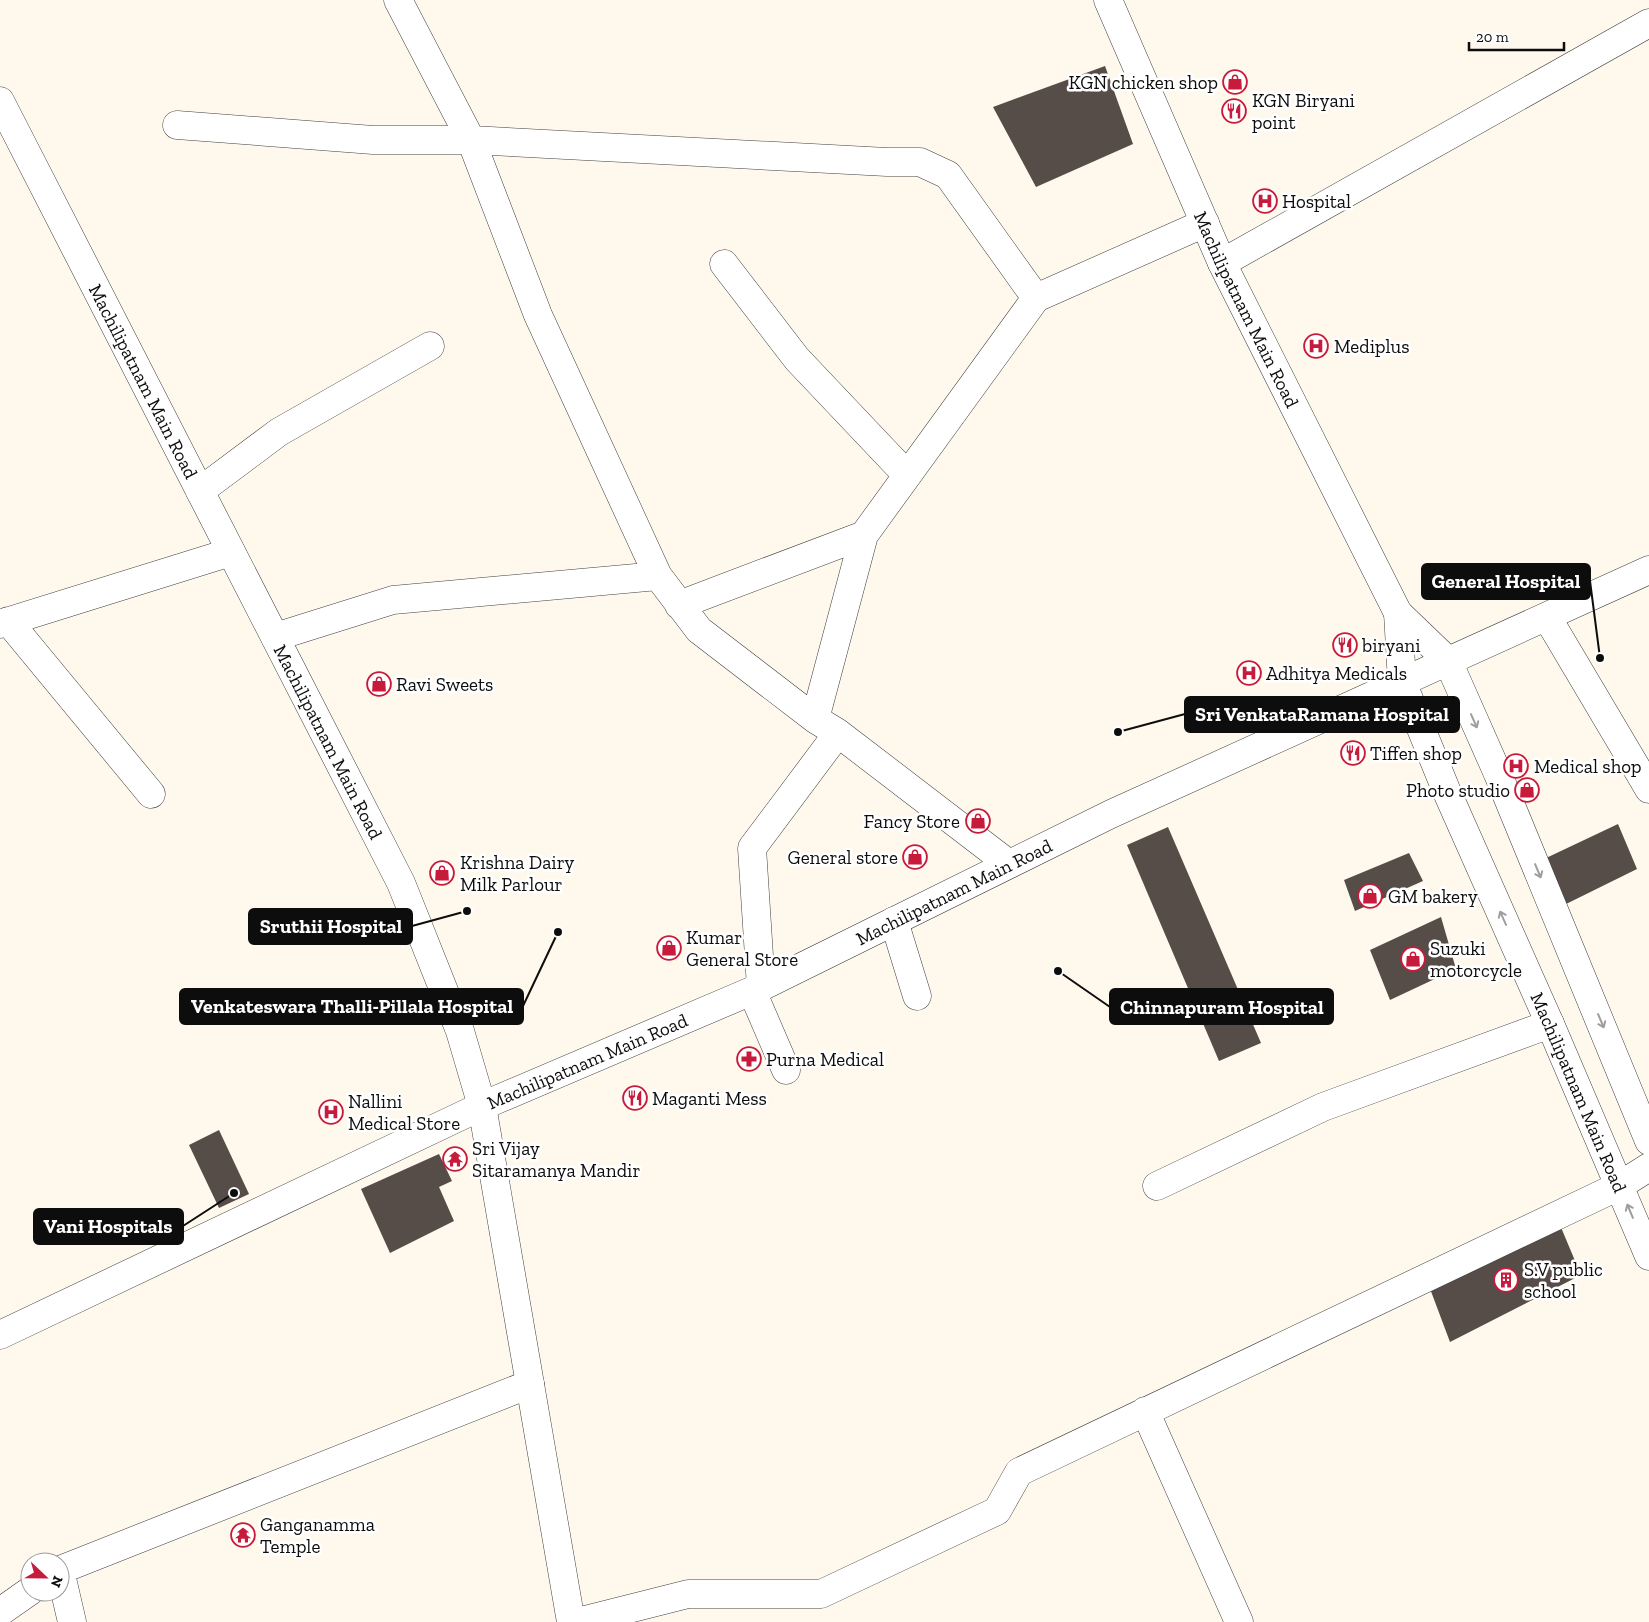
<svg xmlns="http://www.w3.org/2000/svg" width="1649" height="1622" viewBox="0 0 1649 1622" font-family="'Zilla Slab',serif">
	<rect width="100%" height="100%" fill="#fff9ed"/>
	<!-- building -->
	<path fill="#564c48" d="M 1105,66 L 1133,144 L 1036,187 L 993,107 Z
		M 1618,824 L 1637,869 L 1560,907 L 1544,859 Z
		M 1168,827 L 1261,1043 L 1219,1061 L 1127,845 Z
		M 1409,853 L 1423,881 L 1355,911 L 1344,880 Z
		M 1441,917 L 1456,969 L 1390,1000 L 1370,950 Z
		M 219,1130 L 249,1194 L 219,1208 L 189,1145 Z
		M 439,1154 L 452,1181 L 439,1187 L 454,1221 L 390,1253 L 361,1189 Z
		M 1560,1225 L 1581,1275 L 1450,1342 L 1429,1286 Z"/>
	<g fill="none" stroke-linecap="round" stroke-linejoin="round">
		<!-- minor casing -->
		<g stroke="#404040" stroke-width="29">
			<path id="minor" d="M 398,0 L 471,140 L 538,315 L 658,576 L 699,630 L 815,719
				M 177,125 L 373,140 L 471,140 L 887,162 L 920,162 L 948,175 L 1036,298
				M 1222,263 L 1649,23
				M 724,264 L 797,359 L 907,475
				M 200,491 L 279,432 L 430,346
				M 679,605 L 864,535
				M 1547,617 L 1649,789
				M 8,621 L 151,794
				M 0,624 L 231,552
				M 275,637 L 393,600 L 658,576
				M 1009,864 L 838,733 L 815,719 L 864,535 L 1036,298 L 1205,223
				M 894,921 L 917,996
				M 761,987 L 752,848 L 838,733
				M 752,991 L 786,1070
				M 1157,1186 L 1323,1107 L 1550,1024
				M 1145,1411 L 1239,1622
				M 60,1570 L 530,1384
				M 60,1570 L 72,1622
				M 0,1612 L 30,1591
				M 577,1622 L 688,1594 L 821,1594 L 997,1511 L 1019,1472 L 1619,1186 L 1649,1167"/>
		</g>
		<!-- tertiary casing -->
		<g stroke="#404040" stroke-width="29">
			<g id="tertiary">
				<path id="s1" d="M 1108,0 L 1222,263 L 1398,613 L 1448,661 L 1498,774 L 1649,1141"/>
				<path id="s2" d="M 0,101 L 401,883 L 460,1031 L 482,1106 L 571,1622"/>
				<path id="s3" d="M 1398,613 L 1402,682 L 1447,792 L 1550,1024 L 1649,1256"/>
				<path id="s4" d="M 0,1335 L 482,1106 L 761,987 L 1111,814 L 1649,570"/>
			</g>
		</g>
		<!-- minor -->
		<use href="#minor" stroke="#fff" stroke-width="28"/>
		<!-- tertiary -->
		<use href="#tertiary" stroke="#fff" stroke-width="28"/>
	</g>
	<!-- one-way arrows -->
	<defs><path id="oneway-shaft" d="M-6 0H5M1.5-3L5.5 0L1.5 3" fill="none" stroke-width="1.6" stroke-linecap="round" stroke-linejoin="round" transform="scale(1.25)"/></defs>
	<g stroke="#9e9e9e">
		<use href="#oneway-shaft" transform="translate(1474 721) rotate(66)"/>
		<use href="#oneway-shaft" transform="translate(1538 871) rotate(67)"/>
		<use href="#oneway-shaft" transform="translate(1503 918) rotate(-114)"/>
		<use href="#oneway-shaft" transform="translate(1601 1021) rotate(67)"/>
		<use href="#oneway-shaft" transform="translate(1630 1211) rotate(-113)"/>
	</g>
	<!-- icons -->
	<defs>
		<g id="shop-ring" transform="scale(1.25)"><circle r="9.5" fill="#fff" stroke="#c71b3c" stroke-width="1.5"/><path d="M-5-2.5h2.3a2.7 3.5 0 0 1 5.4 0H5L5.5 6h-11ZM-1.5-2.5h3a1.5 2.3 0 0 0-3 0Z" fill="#c71b3c"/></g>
		<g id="restaurant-ring" transform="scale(1.25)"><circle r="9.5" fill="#fff" stroke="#c71b3c" stroke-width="1.5"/><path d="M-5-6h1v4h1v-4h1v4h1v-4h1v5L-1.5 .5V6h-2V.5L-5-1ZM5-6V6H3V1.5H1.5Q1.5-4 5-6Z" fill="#c71b3c"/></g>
		<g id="hospital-ring" transform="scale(1.25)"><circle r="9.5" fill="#fff" stroke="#c71b3c" stroke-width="1.5"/><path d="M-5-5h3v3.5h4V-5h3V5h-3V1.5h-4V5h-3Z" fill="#c71b3c"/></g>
		<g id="pharmacy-ring" transform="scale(1.25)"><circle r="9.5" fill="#fff" stroke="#c71b3c" stroke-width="1.5"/><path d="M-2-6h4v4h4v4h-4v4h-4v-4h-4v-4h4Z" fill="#c71b3c"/></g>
		<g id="temple-ring" transform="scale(1.25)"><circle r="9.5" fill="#fff" stroke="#c71b3c" stroke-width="1.5"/><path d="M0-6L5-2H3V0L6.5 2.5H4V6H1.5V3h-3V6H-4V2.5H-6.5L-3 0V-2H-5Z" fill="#c71b3c"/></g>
		<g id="building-ring" transform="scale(1.25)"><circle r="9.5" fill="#fff" stroke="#c71b3c" stroke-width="1.5"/><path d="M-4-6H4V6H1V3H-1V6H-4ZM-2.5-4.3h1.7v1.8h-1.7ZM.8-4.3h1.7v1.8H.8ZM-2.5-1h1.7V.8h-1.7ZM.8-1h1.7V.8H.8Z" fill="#c71b3c"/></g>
	</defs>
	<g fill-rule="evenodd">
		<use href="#shop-ring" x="1235" y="82"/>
		<use href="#restaurant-ring" x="1234" y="111"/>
		<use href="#hospital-ring" x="1265" y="201"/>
		<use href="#hospital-ring" x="1316" y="346"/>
		<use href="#restaurant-ring" x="1345" y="645"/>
		<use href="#hospital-ring" x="1249" y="673"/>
		<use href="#shop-ring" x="379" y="684"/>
		<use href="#restaurant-ring" x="1353" y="753"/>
		<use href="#hospital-ring" x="1516" y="766"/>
		<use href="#shop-ring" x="1527" y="790"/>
		<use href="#shop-ring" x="978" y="821"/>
		<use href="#shop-ring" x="915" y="857"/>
		<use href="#shop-ring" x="442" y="873"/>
		<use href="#shop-ring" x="1370" y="896"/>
		<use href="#shop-ring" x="669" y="948"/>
		<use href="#shop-ring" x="1413" y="959"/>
		<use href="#pharmacy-ring" x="749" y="1059"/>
		<use href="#restaurant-ring" x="635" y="1098"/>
		<use href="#hospital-ring" x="331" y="1112"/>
		<use href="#temple-ring" x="455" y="1159"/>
		<use href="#building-ring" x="1506" y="1280"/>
		<use href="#temple-ring" x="243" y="1535"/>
	</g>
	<g text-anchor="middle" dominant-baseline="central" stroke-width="5" stroke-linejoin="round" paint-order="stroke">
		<!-- poi labels -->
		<g font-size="19" fill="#0d0d0d" stroke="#fff" text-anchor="start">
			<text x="1218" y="82" text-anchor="end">KGN chicken shop</text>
			<text x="1252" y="100">KGN Biryani<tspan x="1252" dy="22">point</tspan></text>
			<text x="1282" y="201">Hospital</text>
			<text x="1334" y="346">Mediplus</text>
			<text x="1362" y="645">biryani</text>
			<text x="1266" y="673">Adhitya Medicals</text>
			<text x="396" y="684">Ravi Sweets</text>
			<text x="1370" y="753">Tiffen shop</text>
			<text x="1534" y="766">Medical shop</text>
			<text x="1510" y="790" text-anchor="end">Photo studio</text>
			<text x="960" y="821" text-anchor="end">Fancy Store</text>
			<text x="898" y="857" text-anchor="end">General store</text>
			<text x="460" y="862">Krishna Dairy<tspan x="460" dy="22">Milk Parlour</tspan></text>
			<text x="1388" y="896">GM bakery</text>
			<text x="686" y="937">Kumar<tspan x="686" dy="22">General Store</tspan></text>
			<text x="1430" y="948">Suzuki<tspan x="1430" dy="22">motorcycle</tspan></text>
			<text x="766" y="1059">Purna Medical</text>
			<text x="652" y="1098">Maganti Mess</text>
			<text x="348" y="1101">Nallini<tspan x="348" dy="22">Medical Store</tspan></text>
			<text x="472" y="1148">Sri Vijay<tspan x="472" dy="22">Sitaramanya Mandir</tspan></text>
			<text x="1524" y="1269">S.V public<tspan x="1524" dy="22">school</tspan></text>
			<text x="260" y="1524">Ganganamma<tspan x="260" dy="22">Temple</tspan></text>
		</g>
		<!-- street labels -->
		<g font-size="19" fill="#0d0d0d" stroke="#fff">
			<text stroke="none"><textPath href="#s1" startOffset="339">Machilipatnam Main Road</textPath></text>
			<text stroke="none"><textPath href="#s2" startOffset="315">Machilipatnam Main Road</textPath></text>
			<text stroke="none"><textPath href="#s2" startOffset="720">Machilipatnam Main Road</textPath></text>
			<text stroke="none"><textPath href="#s4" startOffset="1052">Machilipatnam Main Road</textPath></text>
			<text stroke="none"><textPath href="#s4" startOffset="648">Machilipatnam Main Road</textPath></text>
			<text stroke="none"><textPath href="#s3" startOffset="516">Machilipatnam Main Road</textPath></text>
		</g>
	</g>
	<!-- callouts -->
	<path fill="none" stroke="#0d0d0d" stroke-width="2" d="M1600 658L1590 581M1118 732L1185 714M467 911L412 926M558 932L523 1006M1058 971L1110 1007M234 1193L183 1226"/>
	<g fill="#0d0d0d" stroke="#fff" stroke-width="2">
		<circle cx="1600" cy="658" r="5"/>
		<circle cx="1118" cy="732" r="5"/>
		<circle cx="467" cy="911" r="5"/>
		<circle cx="558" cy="932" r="5"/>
		<circle cx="1058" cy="971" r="5"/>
		<circle cx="234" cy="1193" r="5"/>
	</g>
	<g fill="#0d0d0d" stroke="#0d0d0d" stroke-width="2">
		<rect x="1422" y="564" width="168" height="35" rx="5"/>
		<rect x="1185" y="697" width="274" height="35" rx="5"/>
		<rect x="249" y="909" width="163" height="35" rx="5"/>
		<rect x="180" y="989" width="343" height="35" rx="5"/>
		<rect x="1110" y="989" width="223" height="35" rx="5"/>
		<rect x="34" y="1209" width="149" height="35" rx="5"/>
	</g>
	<g font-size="20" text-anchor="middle" font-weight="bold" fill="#fff">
		<text x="1506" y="588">General Hospital</text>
		<text x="1322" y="721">Sri VenkataRamana Hospital</text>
		<text x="331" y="933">Sruthii Hospital</text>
		<text x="352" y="1013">Venkateswara Thalli-Pillala Hospital</text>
		<text x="1222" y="1014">Chinnapuram Hospital</text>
		<text x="108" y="1233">Vani Hospitals</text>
	</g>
	<!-- north arrow -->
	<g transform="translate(45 1577) rotate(112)"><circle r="24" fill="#ffffff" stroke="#9e9e9e"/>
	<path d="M0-4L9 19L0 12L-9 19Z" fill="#c71b3c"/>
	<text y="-8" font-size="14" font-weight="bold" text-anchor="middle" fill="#0d0d0d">N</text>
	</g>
	<!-- scale -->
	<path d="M1469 42v8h95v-8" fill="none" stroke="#0d0d0d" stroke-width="2.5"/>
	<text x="1476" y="42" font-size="15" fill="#0d0d0d" stroke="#ffffff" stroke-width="4" paint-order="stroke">20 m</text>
</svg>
